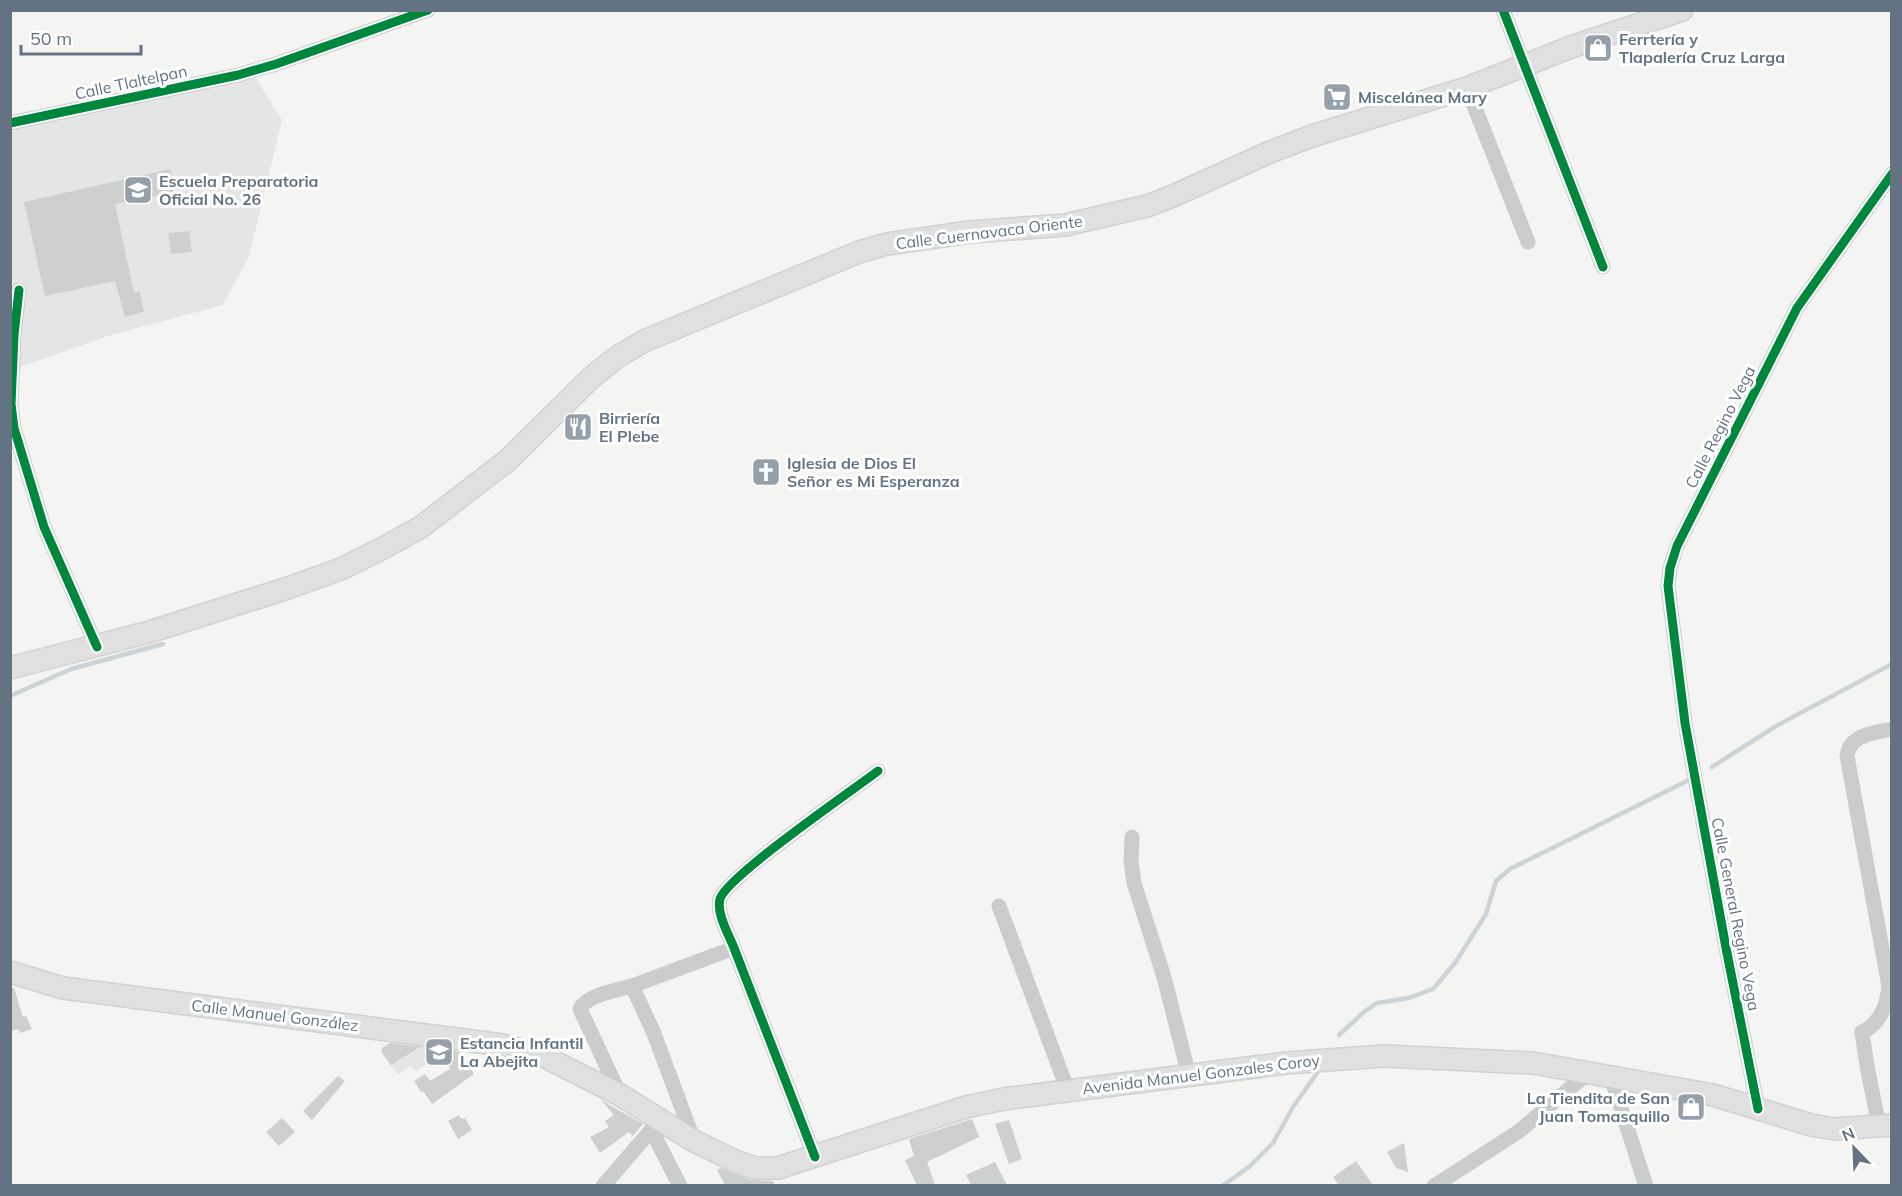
<svg xmlns="http://www.w3.org/2000/svg" width="1902" height="1196" viewBox="0 0 1902 1196" font-family="Mulish,sans-serif">
	<rect width="100%" height="100%" fill="#f4f4f2"/>
	<!-- built -->
	<path fill="#e4e6e5" d="M 251,71 L 282,120 L 249,256 L 223,305 L 108,336 L 12,370 L 10,360 L 10,124 Z
		M 399,1038 L 442,1044 L 447,1061 L 434,1068 L 429,1062 L 416,1072 L 411,1066 L 398,1075 L 380,1050 Z"/>
	<g fill="none" stroke-linecap="round" stroke-linejoin="round">
		<!-- stream -->
		<path stroke="#ccd4d7" stroke-width="4.5" d="M 10,696 L 71,669 L 163,644
			M 1712,767 L 1776,726 L 1892,664
			M 1339,1035 L 1364,1012 L 1377,1003 L 1409,998 L 1433,989 L 1455,963 L 1486,914 L 1496,881 L 1510,869 L 1689,780
			M 1222,1186 L 1249,1167 L 1273,1143 L 1293,1107 L 1317,1073"/>
	</g>
	<!-- building -->
	<path fill="#cecfcf" d="M 171,169 L 174,192 L 115,204 L 134,293 L 140,292 L 144,312 L 125,317 L 115,281 L 45,296 L 24,202 Z
		M 189,231 L 192,252 L 171,254 L 168,233 Z
		M 10,988 L 14,988 L 23,1017 L 26,1016 L 32,1029 L 20,1033 L 18,1029 L 10,1032 Z
		M 390,1043 L 420,1047 L 391,1065 L 382,1053 L 382,1048 Z
		M 446,1050 L 460,1052 L 474,1074 L 432,1104 L 423,1091 L 421,1092 L 414,1081 L 425,1074 L 430,1081 L 450,1069 L 444,1053 Z
		M 338,1076 L 345,1081 L 312,1120 L 303,1111 Z
		M 601,1100 L 643,1124 L 633,1136 L 629,1132 L 600,1153 L 590,1137 L 609,1127 L 605,1121 L 614,1115 Z
		M 459,1115 L 462,1119 L 465,1118 L 472,1130 L 458,1139 L 448,1121 Z
		M 282,1118 L 295,1132 L 279,1146 L 266,1132 Z
		M 972,1119 L 979,1137 L 927,1162 L 935,1185 L 917,1185 L 905,1160 L 914,1156 L 909,1139 Z
		M 1009,1120 L 1022,1159 L 1009,1164 L 995,1124 Z
		M 1404,1143 L 1408,1172 L 1396,1168 L 1387,1152 Z
		M 1356,1161 L 1373,1185 L 1339,1185 L 1333,1177 Z
		M 995,1162 L 1007,1185 L 971,1185 L 966,1175 Z
		M 721,1168 L 751,1180 L 773,1181 L 775,1185 L 725,1185 L 717,1170 Z"/>
	<g fill="none" stroke-linecap="round" stroke-linejoin="round">
		<!-- secondary casing -->
		<g stroke="#d0d2d2" stroke-width="24">
			<path id="secondary" d="M 10,668 L 149,632 L 285,589 L 341,569 L 387,546 L 421,527 L 508,460 L 592,377 L 617,357 L 644,341 L 859,252 L 887,244 L 970,232 L 1065,225 L 1147,206 L 1173,196 L 1270,152 L 1312,136 L 1467,88 L 1571,47 L 1682,10
				M 10,972 L 63,988 L 503,1045 L 541,1055 L 620,1095 L 694,1141 L 735,1161 L 755,1168 L 778,1168 L 966,1107 L 1004,1099 L 1286,1063 L 1385,1056 L 1533,1063 L 1713,1095 L 1811,1125 L 1834,1129 L 1892,1125"/>
		</g>
		<!-- minor -->
		<path stroke="#cbcdcd" stroke-width="15" d="M 1503,10 L 1603,267
			M 1467,88 L 1528,242
			M 10,123 L 238,75 L 276,64 L 428,10
			M 19,290 L 14,335 L 11,404 L 14,428 L 44,527 L 97,647
			M 1132,837 L 1131,861 L 1134,883 L 1164,977 L 1189,1076
			M 999,906 L 1068,1091
			M 632,986 L 734,948
			M 1611,1077 L 1646,1186
			M 620,1095 L 580,1009 C 586,995 618,990 632,986 L 653,1031 L 694,1141
			M 1758,1109 L 1726,948 L 1685,723 L 1668,586 L 1670,568 L 1677,546 L 1797,308 L 1892,174
			M 1879,1126 L 1867,1066 L 1862,1032 C 1880,1024 1887,1005 1889,987 L 1847,756 C 1850,734 1874,733 1892,729
			M 652,1131 L 680,1186
			M 815,1157 L 734,948 C 729,935 716,913 720,899 C 726,877 853,790 878,771
			M 603,1186 L 660,1120
			M 1434,1186 L 1518,1132 L 1588,1073"/>
		<!-- secondary -->
		<use href="#secondary" stroke="#e0e0e0" stroke-width="21"/>
		<!-- cycleway casing -->
		<g stroke="#fff" stroke-width="13">
			<path id="cycleway" d="M 1503,10 L 1603,267
				M 10,123 L 238,75 L 276,64 L 428,10
				M 19,290 L 14,335 L 11,404 L 14,428 L 44,527 L 97,647
				M 1758,1109 L 1726,948 L 1685,723 L 1668,586 L 1670,568 L 1677,546 L 1797,308 L 1892,174
				M 815,1157 L 734,948 C 729,935 716,913 720,899 C 726,877 853,790 878,771"/>
		</g>
		<!-- cycleway -->
		<use href="#cycleway" stroke="#00873e" stroke-width="9"/>
	</g>
	<!-- icons -->
	<defs>
		<g id="shop-square" transform="scale(1.5)"><rect x="-9" y="-9" width="18" height="18" rx="4" fill="#96a0aa" stroke="#fff"/><path d="M-5-2.5h2.3a2.7 3.5 0 0 1 5.4 0H5L5.5 6h-11ZM-1.5-2.5h3a1.5 2.3 0 0 0-3 0Z" fill="#fff"/></g>
		<g id="supermarket-square" transform="scale(1.5)"><rect x="-9" y="-9" width="18" height="18" rx="4" fill="#96a0aa" stroke="#fff"/><path d="M-6-5.5h2.5l.6 2H6L4.5 2H-2.5L-4.4-4H-6ZM-1.5 3.2a1.3 1.3 0 1 0 .1 0ZM3 3.2a1.3 1.3 0 1 0 .1 0Z" fill="#fff"/></g>
		<g id="school-square" transform="scale(1.5)"><rect x="-9" y="-9" width="18" height="18" rx="4" fill="#96a0aa" stroke="#fff"/><path d="M0-5L7-2L0 1L-7-2ZM-4 1L0 2.5L4 1V4Q0 6-4 4Z" fill="#fff"/></g>
		<g id="restaurant-square" transform="scale(1.5)"><rect x="-9" y="-9" width="18" height="18" rx="4" fill="#96a0aa" stroke="#fff"/><path d="M-5-6h1v4h1v-4h1v4h1v-4h1v5L-1.5 .5V6h-2V.5L-5-1ZM5-6V6H3V1.5H1.5Q1.5-4 5-6Z" fill="#fff"/></g>
		<g id="church-square" transform="scale(1.5)"><rect x="-9" y="-9" width="18" height="18" rx="4" fill="#96a0aa" stroke="#fff"/><path d="M-1.2-6h2.4v3.5h3.3v2.4h-3.3V6h-2.4V-.1h-3.3v-2.4h3.3Z" fill="#fff"/></g>
	</defs>
	<g fill-rule="evenodd">
		<use href="#shop-square" x="1598" y="48"/>
		<use href="#supermarket-square" x="1337" y="97"/>
		<use href="#school-square" x="138" y="190"/>
		<use href="#restaurant-square" x="578" y="427"/>
		<use href="#church-square" x="766" y="472"/>
		<use href="#school-square" x="439" y="1052"/>
		<use href="#shop-square" x="1691" y="1107"/>
	</g>
	<g text-anchor="middle" dominant-baseline="central" stroke-width="6" stroke-linejoin="round" paint-order="stroke">
		<!-- poi labels -->
		<g font-size="16" font-weight="bold" fill="#637383" stroke="#fff" text-anchor="start">
			<text x="1619" y="39">Ferrtería y<tspan x="1619" dy="18">Tlapalería Cruz Larga</tspan></text>
			<text x="1358" y="97">Miscelánea Mary</text>
			<text x="159" y="181">Escuela Preparatoria<tspan x="159" dy="18">Oficial No. 26</tspan></text>
			<text x="599" y="418">Birriería<tspan x="599" dy="18">El Plebe</tspan></text>
			<text x="787" y="463">Iglesia de Dios El<tspan x="787" dy="18">Señor es Mi Esperanza</tspan></text>
			<text x="460" y="1043">Estancia Infantil<tspan x="460" dy="18">La Abejita</tspan></text>
			<text x="1670" y="1098" text-anchor="end">La Tiendita de San<tspan x="1670" dy="18">Juan Tomasquillo</tspan></text>
		</g>
		<!-- street labels -->
		<g font-size="16" fill="#637383" stroke="#fff">
			<text transform="translate(131 82) rotate(-12)">Calle Tlaltelpan</text>
			<text transform="translate(989 232) rotate(-7)">Calle Cuernavaca Oriente</text>
			<text transform="translate(1720 427) rotate(-63)">Calle Regino Vega</text>
			<text transform="translate(1736 914) rotate(79)">Calle General Regino Vega</text>
			<text transform="translate(275 1015) rotate(7)">Calle Manuel González</text>
			<text transform="translate(1201 1074) rotate(-7)">Avenida Manuel Gonzales Coroy</text>
		</g>
	</g>
	<!-- border -->
	<rect width="1902" height="1196" fill="none" stroke="#637383" stroke-width="24"/>
	<!-- north arrow -->
	<g transform="translate(1854 1148) rotate(337)" stroke="#ffffff" stroke-width="4.5" paint-order="stroke">
	<path d="M0-4.5L10 22L0 15L-10 22Z" fill="#637383"/>
	<text y="-9" font-size="16" font-weight="bold" text-anchor="middle" fill="#637383">N</text>
	</g>
	<!-- scale -->
	<path d="M21 45v9h120v-9" fill="none" stroke="#637383" stroke-width="3"/>
	<text x="30" y="45" font-size="18" fill="#637383" stroke="#ffffff" stroke-width="4.5" paint-order="stroke">50 m</text>
</svg>
